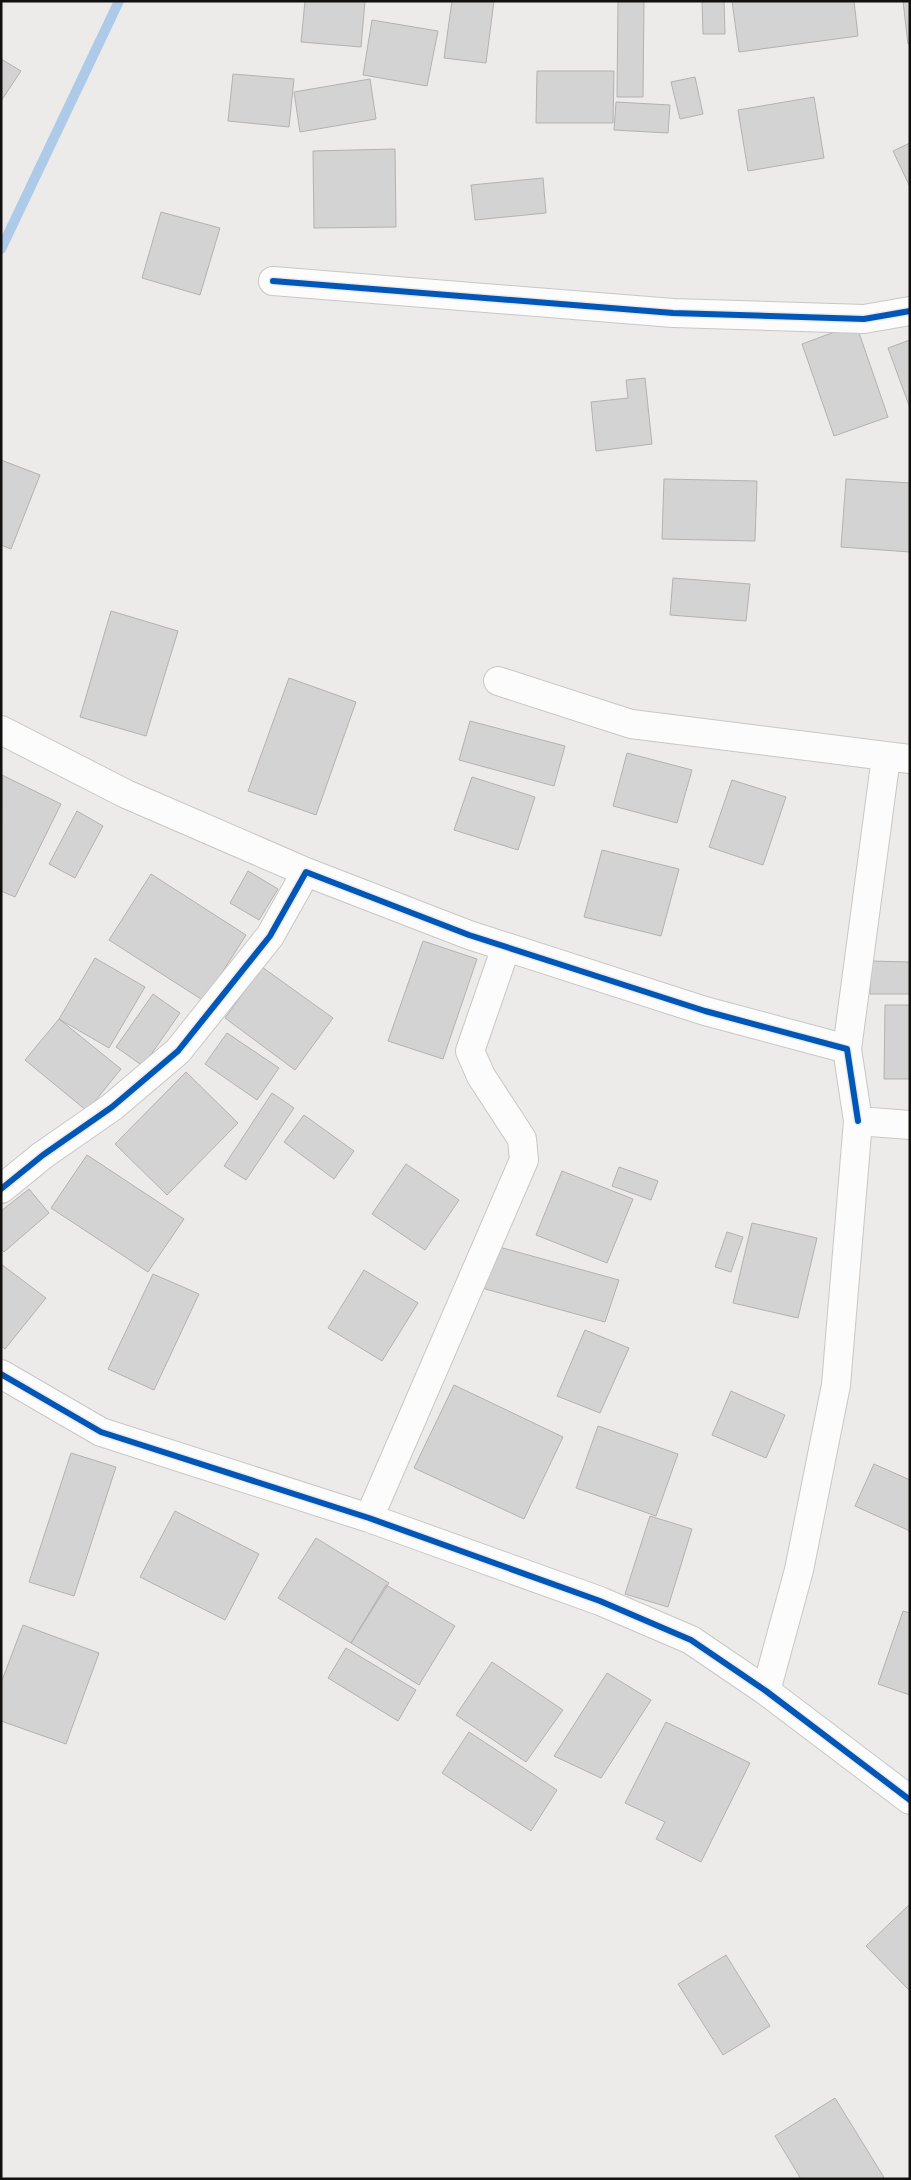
<svg xmlns="http://www.w3.org/2000/svg" width="911" height="2180" viewBox="0 0 911 2180" font-family="Lato,sans-serif">
	<rect width="100%" height="100%" fill="#edebea"/>
	<g fill="none" stroke-linecap="round" stroke-linejoin="round">
		<!-- stream -->
		<path stroke="#aecae9" stroke-width="10" d="M 1,249 L 119,1"/>
	</g>
	<!-- building -->
	<path fill="#d4d3d3" stroke="#b3b1b1" d="M 305,1 L 365,1 L 361,47 L 301,42 Z
		M 452,1 L 494,1 L 486,63 L 444,58 Z
		M 618,1 L 644,1 L 643,97 L 617,97 Z
		M 702,1 L 724,1 L 725,34 L 703,34 Z
		M 732,1 L 854,1 L 858,36 L 739,52 Z
		M 903,1 L 910,1 L 910,44 L 908,44 Z
		M 372,20 L 438,31 L 427,86 L 363,75 Z
		M 1,59 L 21,71 L 1,101 Z
		M 537,71 L 614,71 L 613,123 L 536,123 Z
		M 233,74 L 294,79 L 289,127 L 228,121 Z
		M 695,77 L 703,114 L 680,119 L 671,82 Z
		M 370,79 L 376,119 L 300,132 L 294,92 Z
		M 814,97 L 824,158 L 748,171 L 738,110 Z
		M 616,102 L 670,105 L 668,133 L 614,130 Z
		M 910,143 L 910,187 L 893,151 Z
		M 395,149 L 396,227 L 314,228 L 313,151 Z
		M 543,178 L 546,213 L 475,220 L 471,185 Z
		M 161,212 L 220,228 L 200,295 L 142,278 Z
		M 856,324 L 888,417 L 834,436 L 802,344 Z
		M 910,340 L 910,408 L 888,348 Z
		M 645,378 L 652,444 L 596,451 L 591,402 L 628,398 L 626,380 Z
		M 1,460 L 40,475 L 11,549 L 1,545 Z
		M 664,479 L 757,481 L 755,541 L 662,539 Z
		M 846,479 L 910,483 L 910,552 L 841,547 Z
		M 673,578 L 750,584 L 746,621 L 670,615 Z
		M 111,611 L 178,631 L 146,736 L 80,717 Z
		M 289,678 L 356,702 L 316,815 L 248,791 Z
		M 470,721 L 565,746 L 554,786 L 459,760 Z
		M 627,753 L 692,770 L 677,823 L 613,806 Z
		M 2,775 L 61,804 L 15,897 L 1,891 Z
		M 472,777 L 535,797 L 518,850 L 454,830 Z
		M 732,780 L 786,797 L 763,865 L 709,847 Z
		M 77,811 L 103,826 L 75,878 L 49,864 Z
		M 602,850 L 679,869 L 661,936 L 584,917 Z
		M 248,871 L 278,889 L 259,920 L 230,903 Z
		M 151,874 L 246,935 L 204,1001 L 109,940 Z
		M 423,941 L 477,959 L 443,1059 L 388,1041 Z
		M 95,958 L 145,987 L 109,1048 L 59,1019 Z
		M 870,961 L 910,962 L 910,994 L 870,994 Z
		M 262,967 L 333,1018 L 295,1070 L 225,1018 Z
		M 153,994 L 180,1013 L 143,1066 L 116,1047 Z
		M 885,1005 L 910,1005 L 910,1079 L 884,1079 Z
		M 59,1019 L 121,1069 L 87,1111 L 25,1060 Z
		M 227,1033 L 279,1068 L 257,1100 L 205,1064 Z
		M 186,1072 L 238,1123 L 167,1195 L 115,1144 Z
		M 272,1093 L 294,1108 L 246,1180 L 224,1166 Z
		M 304,1115 L 354,1151 L 334,1179 L 284,1142 Z
		M 87,1155 L 184,1219 L 148,1272 L 51,1208 Z
		M 406,1164 L 459,1200 L 425,1250 L 372,1214 Z
		M 619,1167 L 658,1181 L 651,1200 L 612,1186 Z
		M 562,1171 L 633,1199 L 607,1263 L 536,1235 Z
		M 29,1189 L 49,1213 L 4,1252 L 1,1249 L 1,1211 Z
		M 752,1223 L 817,1238 L 798,1318 L 733,1303 Z
		M 727,1232 L 743,1237 L 731,1272 L 715,1267 Z
		M 492,1245 L 619,1280 L 605,1322 L 478,1287 Z
		M 1,1264 L 46,1298 L 5,1349 L 1,1346 Z
		M 364,1270 L 418,1303 L 382,1361 L 328,1328 Z
		M 153,1274 L 199,1294 L 154,1390 L 108,1369 Z
		M 585,1330 L 629,1348 L 600,1413 L 557,1396 Z
		M 454,1385 L 563,1437 L 524,1519 L 414,1468 Z
		M 731,1391 L 785,1415 L 766,1458 L 712,1435 Z
		M 598,1426 L 678,1454 L 656,1516 L 576,1488 Z
		M 71,1453 L 116,1467 L 74,1596 L 29,1582 Z
		M 874,1464 L 910,1480 L 910,1531 L 855,1506 Z
		M 175,1511 L 259,1554 L 225,1620 L 140,1577 Z
		M 650,1516 L 692,1529 L 668,1607 L 625,1594 Z
		M 316,1538 L 389,1583 L 351,1643 L 278,1598 Z
		M 386,1585 L 455,1626 L 419,1685 L 351,1643 Z
		M 903,1611 L 910,1613 L 910,1695 L 878,1684 Z
		M 23,1625 L 99,1653 L 66,1744 L 1,1721 L 1,1683 Z
		M 346,1648 L 416,1690 L 398,1721 L 328,1678 Z
		M 492,1662 L 563,1710 L 526,1762 L 456,1715 Z
		M 607,1673 L 651,1700 L 601,1778 L 554,1756 Z
		M 666,1722 L 750,1763 L 701,1862 L 656,1839 L 665,1822 L 625,1803 Z
		M 469,1732 L 557,1790 L 531,1831 L 442,1773 Z
		M 910,1904 L 910,1989 L 909,1990 L 866,1946 Z
		M 726,1955 L 770,2026 L 723,2055 L 678,1984 Z
		M 835,2098 L 885,2179 L 801,2179 L 775,2136 Z"/>
	<g fill="none" stroke-linecap="round" stroke-linejoin="round">
		<!-- minor casing -->
		<g stroke="#c9c7c6" stroke-width="30">
			<path id="minor" d="M 273,281 L 673,313 L 864,319 L 910,311
				M 498,681 L 631,724 L 910,759
				M 1,730 L 126,794 L 306,872
				M 847,1049 L 886,757
				M 1,1189 L 43,1155 L 112,1107 L 178,1051 L 270,936 L 306,872 L 469,935 L 705,1011 L 847,1049 L 858,1121
				M 1,1374 L 101,1432 L 369,1518 L 600,1601 L 691,1640 L 766,1691 L 910,1800
				M 369,1518 L 524,1160 L 522,1139 L 481,1076 L 470,1051 L 506,947
				M 766,1691 L 799,1570 L 836,1385 L 858,1121 L 910,1125"/>
		</g>
		<!-- minor -->
		<use href="#minor" stroke="#fcfcfc" stroke-width="28"/>
		<!-- cycleway casing -->
		<g stroke="#eeebe9" stroke-width="9">
			<path id="cycleway" d="M 273,281 L 673,313 L 864,319 L 910,311
				M 1,1189 L 43,1155 L 112,1107 L 178,1051 L 270,936 L 306,872 L 469,935 L 705,1011 L 847,1049 L 858,1121
				M 1,1374 L 101,1432 L 369,1518 L 600,1601 L 691,1640 L 766,1691 L 910,1800"/>
		</g>
		<!-- cycleway -->
		<use href="#cycleway" stroke="#0057b8" stroke-width="6"/>
	</g>
	<!-- border -->
	<rect width="911" height="2180" fill="none" stroke="#11100f" stroke-width="5"/>
</svg>
